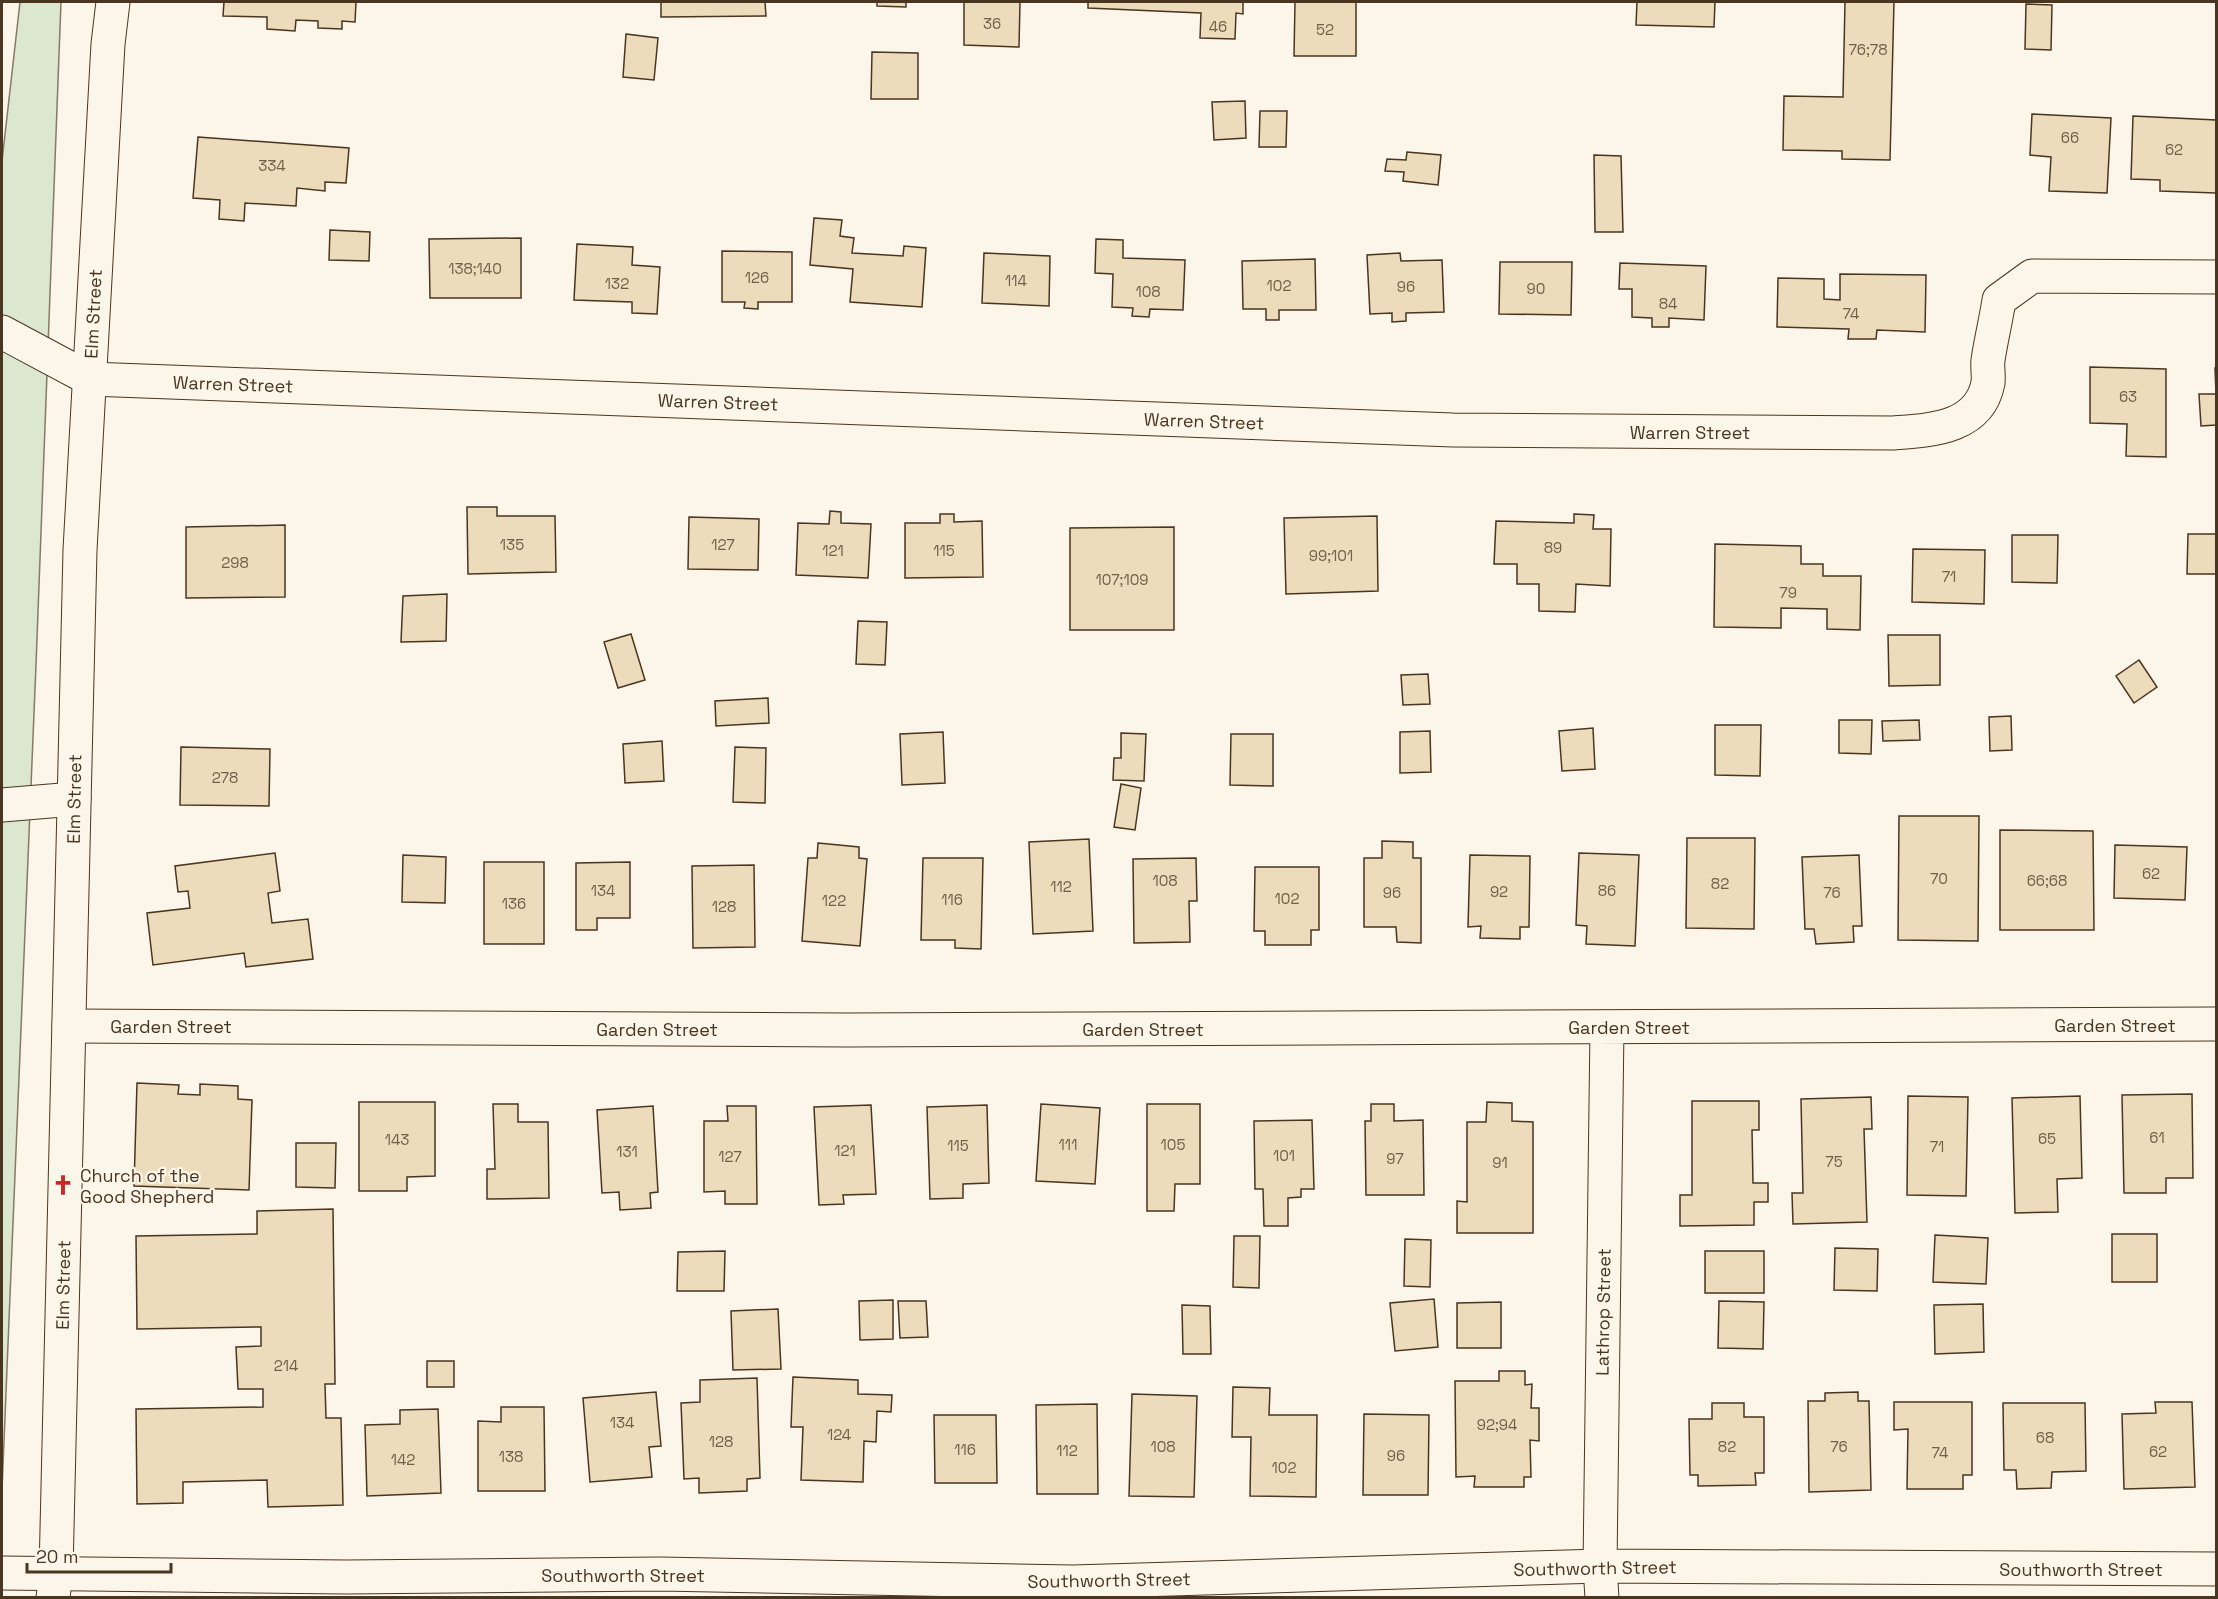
<svg xmlns="http://www.w3.org/2000/svg" width="2218" height="1599" viewBox="0 0 2218 1599" font-family="'Space Grotesk',sans-serif">
	<rect width="100%" height="100%" fill="#fbf6e9"/>
	<!-- green -->
	<path fill="#dce7d0" stroke="#887966" stroke-width="1.5" d="M 20,2 L 61,2 L 36,665 L 2,1490 L 2,161 Z"/>
	<!-- building -->
	<path fill="#ecdcbc" stroke="#4a3520" stroke-width="1.5" d="M 224,2 L 356,2 L 355,22 L 342,21 L 342,29 L 318,28 L 318,21 L 296,20 L 295,31 L 267,29 L 267,17 L 223,16 Z
		M 661,2 L 765,2 L 766,16 L 661,17 Z
		M 877,2 L 906,2 L 906,7 L 877,6 Z
		M 964,2 L 1020,2 L 1019,47 L 964,45 Z
		M 1088,2 L 1243,2 L 1243,14 L 1236,13 L 1235,39 L 1200,38 L 1201,13 L 1088,8 Z
		M 1295,2 L 1356,2 L 1356,56 L 1294,56 Z
		M 1637,2 L 1715,2 L 1714,27 L 1636,25 Z
		M 1845,2 L 1894,2 L 1890,160 L 1842,159 L 1842,151 L 1783,150 L 1784,96 L 1843,97 Z
		M 2026,4 L 2052,5 L 2051,50 L 2025,49 Z
		M 626,34 L 658,38 L 654,80 L 623,77 Z
		M 872,52 L 918,53 L 918,99 L 871,99 Z
		M 1245,101 L 1246,138 L 1214,140 L 1212,102 Z
		M 1260,111 L 1287,111 L 1286,147 L 1259,147 Z
		M 2032,114 L 2111,118 L 2107,193 L 2049,191 L 2051,157 L 2030,155 Z
		M 2133,116 L 2216,120 L 2216,193 L 2160,191 L 2160,180 L 2131,179 Z
		M 198,137 L 349,148 L 346,183 L 325,182 L 325,191 L 297,188 L 296,206 L 245,203 L 244,221 L 219,219 L 220,200 L 193,198 Z
		M 1407,152 L 1441,155 L 1438,185 L 1403,181 L 1404,172 L 1385,171 L 1387,159 L 1406,160 Z
		M 1594,155 L 1621,156 L 1623,232 L 1595,232 Z
		M 814,218 L 842,220 L 840,236 L 854,238 L 852,253 L 903,256 L 904,246 L 926,248 L 922,307 L 850,302 L 853,269 L 810,265 Z
		M 330,230 L 370,232 L 369,261 L 329,260 Z
		M 521,238 L 521,298 L 430,298 L 429,239 Z
		M 1096,239 L 1123,240 L 1123,258 L 1185,260 L 1183,310 L 1150,309 L 1149,317 L 1132,316 L 1133,308 L 1112,307 L 1113,274 L 1095,273 Z
		M 577,244 L 633,247 L 632,265 L 660,267 L 657,314 L 632,313 L 632,302 L 574,300 Z
		M 722,251 L 792,252 L 792,302 L 758,302 L 758,309 L 744,308 L 745,302 L 722,302 Z
		M 984,253 L 1050,256 L 1049,306 L 982,303 Z
		M 1400,253 L 1401,261 L 1442,260 L 1444,312 L 1406,313 L 1406,321 L 1392,322 L 1392,313 L 1370,314 L 1367,255 Z
		M 1315,259 L 1316,310 L 1279,310 L 1279,320 L 1266,320 L 1266,309 L 1243,309 L 1242,261 Z
		M 1500,262 L 1572,262 L 1571,315 L 1499,314 Z
		M 1620,263 L 1706,266 L 1704,320 L 1669,318 L 1669,327 L 1652,327 L 1652,318 L 1632,317 L 1632,289 L 1619,289 Z
		M 1840,274 L 1926,275 L 1925,332 L 1877,330 L 1876,339 L 1848,339 L 1849,329 L 1777,327 L 1778,278 L 1824,279 L 1824,299 L 1840,300 Z
		M 2090,367 L 2166,369 L 2166,457 L 2126,456 L 2127,424 L 2090,423 Z
		M 2215,368 L 2216,368 L 2216,425 L 2201,426 L 2199,394 L 2216,394 Z
		M 467,507 L 497,507 L 497,516 L 555,516 L 556,572 L 468,574 Z
		M 830,511 L 841,512 L 841,523 L 871,524 L 868,578 L 796,575 L 798,523 L 829,524 Z
		M 940,514 L 954,514 L 954,522 L 982,521 L 983,577 L 905,578 L 905,523 L 940,523 Z
		M 1574,514 L 1594,515 L 1593,529 L 1611,529 L 1610,586 L 1576,584 L 1575,612 L 1539,611 L 1539,584 L 1517,584 L 1517,564 L 1494,564 L 1496,521 L 1574,523 Z
		M 1377,516 L 1378,591 L 1286,594 L 1284,518 Z
		M 689,517 L 759,519 L 758,570 L 688,569 Z
		M 285,525 L 285,597 L 186,598 L 186,527 Z
		M 1174,527 L 1174,630 L 1070,630 L 1070,528 Z
		M 2188,534 L 2216,534 L 2216,574 L 2187,574 Z
		M 2012,535 L 2058,535 L 2057,583 L 2012,582 Z
		M 1715,544 L 1801,546 L 1801,564 L 1823,564 L 1823,576 L 1861,576 L 1860,630 L 1827,629 L 1827,609 L 1781,608 L 1781,628 L 1714,627 Z
		M 1913,549 L 1985,550 L 1984,604 L 1912,602 Z
		M 447,594 L 446,641 L 401,642 L 403,596 Z
		M 858,621 L 887,622 L 885,665 L 856,664 Z
		M 631,634 L 645,680 L 618,688 L 604,642 Z
		M 1888,635 L 1940,635 L 1940,685 L 1889,686 Z
		M 2139,660 L 2157,687 L 2134,703 L 2116,676 Z
		M 1428,674 L 1430,704 L 1403,705 L 1401,675 Z
		M 768,698 L 769,723 L 716,726 L 715,701 Z
		M 2011,716 L 2012,750 L 1990,751 L 1989,717 Z
		M 1839,720 L 1872,720 L 1871,754 L 1839,753 Z
		M 1919,720 L 1920,740 L 1883,741 L 1882,721 Z
		M 1715,725 L 1761,725 L 1760,776 L 1715,775 Z
		M 1593,728 L 1595,769 L 1562,771 L 1559,731 Z
		M 1430,731 L 1431,772 L 1400,773 L 1400,732 Z
		M 943,732 L 945,783 L 902,785 L 900,734 Z
		M 1121,733 L 1146,734 L 1144,781 L 1113,780 L 1114,758 L 1121,758 Z
		M 1231,734 L 1273,734 L 1273,786 L 1230,785 Z
		M 662,741 L 664,781 L 625,783 L 623,744 Z
		M 181,747 L 270,749 L 269,806 L 180,805 Z
		M 735,747 L 766,748 L 765,803 L 733,802 Z
		M 1121,784 L 1141,788 L 1135,830 L 1114,827 Z
		M 1899,816 L 1979,816 L 1978,941 L 1898,940 Z
		M 2000,830 L 2093,831 L 2094,930 L 2000,930 Z
		M 1687,838 L 1755,838 L 1754,929 L 1686,928 Z
		M 1089,839 L 1093,931 L 1033,934 L 1029,842 Z
		M 1382,841 L 1413,842 L 1413,858 L 1421,858 L 1421,943 L 1397,942 L 1396,927 L 1364,927 L 1364,858 L 1382,858 Z
		M 818,843 L 859,847 L 859,858 L 867,859 L 860,946 L 802,941 L 808,858 L 817,858 Z
		M 2115,845 L 2187,847 L 2185,900 L 2114,898 Z
		M 275,853 L 280,891 L 268,893 L 272,923 L 308,919 L 313,959 L 246,967 L 244,953 L 153,965 L 147,913 L 190,908 L 188,891 L 178,892 L 175,866 Z
		M 1579,853 L 1639,855 L 1635,946 L 1586,944 L 1587,926 L 1576,925 Z
		M 403,855 L 446,857 L 445,903 L 402,902 Z
		M 1470,855 L 1530,856 L 1529,927 L 1520,927 L 1520,939 L 1480,938 L 1481,926 L 1468,927 Z
		M 1859,855 L 1862,926 L 1853,926 L 1854,942 L 1816,944 L 1814,929 L 1805,929 L 1802,857 Z
		M 923,858 L 983,858 L 981,949 L 955,948 L 955,940 L 921,940 Z
		M 1196,858 L 1197,901 L 1189,901 L 1190,942 L 1134,943 L 1133,859 Z
		M 484,862 L 544,862 L 544,944 L 484,944 Z
		M 630,862 L 630,918 L 597,918 L 597,930 L 576,930 L 576,863 Z
		M 754,865 L 755,947 L 693,948 L 692,866 Z
		M 1255,867 L 1319,867 L 1319,930 L 1311,930 L 1311,945 L 1265,945 L 1265,931 L 1254,931 Z
		M 137,1083 L 179,1085 L 178,1094 L 200,1095 L 200,1084 L 238,1086 L 238,1099 L 252,1100 L 249,1190 L 134,1186 Z
		M 2192,1094 L 2193,1178 L 2166,1178 L 2166,1193 L 2124,1193 L 2122,1095 Z
		M 1908,1096 L 1968,1097 L 1966,1196 L 1907,1195 Z
		M 2080,1096 L 2082,1178 L 2057,1179 L 2058,1212 L 2015,1213 L 2012,1098 Z
		M 1871,1097 L 1872,1129 L 1864,1129 L 1867,1222 L 1793,1224 L 1792,1193 L 1803,1193 L 1801,1099 Z
		M 1692,1101 L 1759,1101 L 1759,1130 L 1752,1130 L 1753,1183 L 1768,1183 L 1768,1202 L 1754,1202 L 1754,1225 L 1680,1226 L 1680,1195 L 1692,1195 Z
		M 359,1102 L 435,1102 L 435,1176 L 407,1177 L 407,1191 L 359,1191 Z
		M 1487,1102 L 1512,1103 L 1512,1121 L 1533,1122 L 1533,1233 L 1457,1233 L 1457,1201 L 1467,1202 L 1467,1122 L 1486,1122 Z
		M 493,1104 L 518,1104 L 518,1122 L 548,1122 L 549,1198 L 487,1199 L 487,1169 L 495,1169 Z
		M 1041,1104 L 1100,1108 L 1095,1184 L 1036,1181 Z
		M 1147,1104 L 1200,1104 L 1200,1184 L 1175,1184 L 1174,1211 L 1147,1211 Z
		M 1371,1104 L 1394,1104 L 1394,1121 L 1423,1120 L 1424,1195 L 1366,1195 L 1365,1121 L 1371,1121 Z
		M 871,1105 L 876,1194 L 843,1195 L 844,1204 L 819,1205 L 814,1107 Z
		M 987,1105 L 989,1183 L 963,1184 L 963,1198 L 930,1199 L 927,1107 Z
		M 653,1106 L 658,1192 L 650,1193 L 651,1208 L 620,1210 L 619,1192 L 602,1193 L 597,1110 Z
		M 727,1106 L 756,1106 L 757,1204 L 725,1204 L 725,1191 L 704,1192 L 704,1121 L 728,1121 Z
		M 1312,1120 L 1314,1189 L 1301,1189 L 1301,1197 L 1288,1198 L 1288,1226 L 1264,1226 L 1263,1189 L 1255,1189 L 1254,1121 Z
		M 296,1143 L 336,1143 L 335,1188 L 296,1187 Z
		M 333,1209 L 335,1384 L 325,1384 L 326,1418 L 341,1418 L 343,1505 L 268,1507 L 267,1480 L 183,1482 L 183,1503 L 137,1504 L 136,1409 L 263,1407 L 263,1389 L 238,1389 L 236,1347 L 261,1346 L 261,1327 L 137,1329 L 136,1236 L 257,1234 L 257,1211 Z
		M 2112,1234 L 2157,1234 L 2157,1282 L 2112,1282 Z
		M 1935,1235 L 1988,1238 L 1986,1284 L 1933,1282 Z
		M 1234,1236 L 1260,1236 L 1259,1288 L 1233,1287 Z
		M 1405,1239 L 1431,1240 L 1430,1287 L 1404,1286 Z
		M 1835,1248 L 1878,1249 L 1877,1291 L 1834,1290 Z
		M 725,1251 L 724,1291 L 677,1291 L 678,1252 Z
		M 1705,1251 L 1764,1251 L 1764,1293 L 1705,1293 Z
		M 1434,1299 L 1438,1347 L 1395,1351 L 1390,1303 Z
		M 893,1300 L 893,1339 L 860,1340 L 859,1301 Z
		M 898,1301 L 926,1301 L 928,1337 L 900,1338 Z
		M 1719,1301 L 1764,1302 L 1763,1349 L 1718,1348 Z
		M 1501,1302 L 1501,1348 L 1457,1348 L 1457,1303 Z
		M 1983,1304 L 1984,1352 L 1935,1354 L 1934,1305 Z
		M 1182,1305 L 1210,1306 L 1211,1354 L 1183,1354 Z
		M 778,1309 L 781,1369 L 733,1370 L 731,1311 Z
		M 427,1361 L 454,1361 L 454,1387 L 427,1387 Z
		M 1499,1371 L 1525,1371 L 1525,1385 L 1532,1384 L 1531,1408 L 1539,1408 L 1539,1441 L 1530,1440 L 1531,1477 L 1524,1477 L 1524,1487 L 1474,1487 L 1475,1476 L 1456,1477 L 1455,1381 L 1499,1381 Z
		M 793,1377 L 858,1380 L 858,1394 L 892,1395 L 891,1412 L 877,1411 L 876,1442 L 864,1441 L 863,1482 L 801,1480 L 803,1427 L 791,1427 Z
		M 757,1378 L 760,1478 L 747,1479 L 747,1491 L 699,1493 L 699,1478 L 684,1479 L 681,1403 L 700,1402 L 700,1380 Z
		M 1233,1387 L 1270,1388 L 1269,1415 L 1317,1415 L 1316,1497 L 1250,1496 L 1251,1437 L 1232,1437 Z
		M 656,1392 L 661,1446 L 649,1447 L 652,1477 L 590,1482 L 583,1398 Z
		M 1858,1392 L 1858,1401 L 1869,1401 L 1871,1490 L 1809,1492 L 1808,1401 L 1825,1401 L 1825,1393 Z
		M 1132,1394 L 1197,1396 L 1194,1497 L 1129,1496 Z
		M 1894,1402 L 1972,1402 L 1972,1475 L 1963,1475 L 1963,1489 L 1907,1489 L 1908,1429 L 1894,1430 Z
		M 2155,1402 L 2192,1402 L 2195,1487 L 2124,1489 L 2122,1414 L 2156,1413 Z
		M 1712,1403 L 1744,1403 L 1744,1417 L 1764,1417 L 1764,1473 L 1755,1473 L 1756,1485 L 1698,1486 L 1698,1475 L 1690,1475 L 1689,1419 L 1712,1419 Z
		M 2003,1403 L 2085,1403 L 2086,1471 L 2052,1472 L 2051,1488 L 2017,1489 L 2016,1470 L 2004,1470 Z
		M 1097,1404 L 1098,1494 L 1037,1494 L 1036,1405 Z
		M 501,1407 L 544,1407 L 545,1491 L 478,1491 L 478,1421 L 501,1422 Z
		M 438,1409 L 441,1493 L 367,1496 L 365,1425 L 400,1424 L 400,1410 Z
		M 1364,1414 L 1429,1415 L 1428,1495 L 1363,1495 Z
		M 934,1415 L 996,1415 L 997,1483 L 935,1483 Z"/>
	<g fill="none" stroke-linecap="round" stroke-linejoin="round">
		<!-- street casing -->
		<g stroke="#4a3520" stroke-width="35">
			<path id="street" d="M 2,332 L 90,379 L 1453,430 L 1893,433 C 1930,430 1979,429 1988,383 C 1989,375 1987,367 1988,360 C 1991,340 1996,320 1999,300 L 2032,276 L 2216,277
				M 2,805 L 74,799
				M 69,1026 L 847,1030 L 2216,1024
				M 2,1573 L 346,1577 L 660,1574 L 1073,1582 L 1600,1566 L 2216,1569
				M 1602,1598 L 1600,1566 L 1607,1027"/>
		</g>
		<!-- secondary casing -->
		<g stroke="#4a3520" stroke-width="35">
			<path id="secondary" d="M 53,1598 L 56,1572 L 80,550 L 108,44 L 113,2"/>
		</g>
		<!-- street -->
		<use href="#street" stroke="#fbf6e9" stroke-width="33"/>
		<!-- secondary -->
		<use href="#secondary" stroke="#fbf6e9" stroke-width="33"/>
	</g>
	<!-- icons -->
	<defs>
		<g id="church-bare" transform="scale(1.62)"><path d="M-1.2-6h2.4v3.5h3.3v2.4h-3.3V6h-2.4V-.1h-3.3v-2.4h3.3Z" fill="#c62828" stroke="#fbf6e9" stroke-width="2.5" paint-order="stroke"/></g>
	</defs>
	<g fill-rule="evenodd">
		<use href="#church-bare" x="63" y="1185"/>
	</g>
	<g text-anchor="middle" dominant-baseline="central" stroke-width="4.5" stroke-linejoin="round" paint-order="stroke">
		<!-- number labels -->
		<g font-size="15" fill="#725f47">
			<text x="992" y="23">36</text>
			<text x="1218" y="26">46</text>
			<text x="1325" y="29">52</text>
			<text x="1868" y="49">76;78</text>
			<text x="2070" y="137">66</text>
			<text x="2174" y="149">62</text>
			<text x="272" y="165">334</text>
			<text x="475" y="268">138;140</text>
			<text x="757" y="277">126</text>
			<text x="1016" y="280">114</text>
			<text x="617" y="283">132</text>
			<text x="1279" y="285">102</text>
			<text x="1406" y="286">96</text>
			<text x="1536" y="288">90</text>
			<text x="1148" y="291">108</text>
			<text x="1668" y="303">84</text>
			<text x="1851" y="313">74</text>
			<text x="2128" y="396">63</text>
			<text x="512" y="544">135</text>
			<text x="723" y="544">127</text>
			<text x="1553" y="547">89</text>
			<text x="833" y="550">121</text>
			<text x="944" y="550">115</text>
			<text x="1331" y="555">99;101</text>
			<text x="235" y="562">298</text>
			<text x="1949" y="576">71</text>
			<text x="1122" y="579">107;109</text>
			<text x="1788" y="592">79</text>
			<text x="225" y="777">278</text>
			<text x="2151" y="873">62</text>
			<text x="1939" y="878">70</text>
			<text x="1165" y="880">108</text>
			<text x="2047" y="880">66;68</text>
			<text x="1720" y="883">82</text>
			<text x="1061" y="886">112</text>
			<text x="603" y="890">134</text>
			<text x="1607" y="890">86</text>
			<text x="1499" y="891">92</text>
			<text x="1392" y="892">96</text>
			<text x="1832" y="892">76</text>
			<text x="1287" y="898">102</text>
			<text x="952" y="899">116</text>
			<text x="834" y="900">122</text>
			<text x="514" y="903">136</text>
			<text x="724" y="906">128</text>
			<text x="2157" y="1137">61</text>
			<text x="2047" y="1138">65</text>
			<text x="397" y="1139">143</text>
			<text x="1068" y="1144">111</text>
			<text x="1173" y="1144">105</text>
			<text x="958" y="1145">115</text>
			<text x="1937" y="1146">71</text>
			<text x="845" y="1150">121</text>
			<text x="627" y="1151">131</text>
			<text x="1284" y="1155">101</text>
			<text x="730" y="1156">127</text>
			<text x="1395" y="1158">97</text>
			<text x="1834" y="1161">75</text>
			<text x="1500" y="1162">91</text>
			<text x="286" y="1365">214</text>
			<text x="622" y="1422">134</text>
			<text x="1497" y="1424">92;94</text>
			<text x="839" y="1434">124</text>
			<text x="2045" y="1437">68</text>
			<text x="721" y="1441">128</text>
			<text x="1163" y="1446">108</text>
			<text x="1727" y="1446">82</text>
			<text x="1839" y="1446">76</text>
			<text x="965" y="1449">116</text>
			<text x="1067" y="1450">112</text>
			<text x="2158" y="1451">62</text>
			<text x="1940" y="1452">74</text>
			<text x="1396" y="1455">96</text>
			<text x="511" y="1456">138</text>
			<text x="403" y="1459">142</text>
			<text x="1284" y="1467">102</text>
		</g>
		<!-- street labels -->
		<g font-size="18" fill="#4a3520" stroke="#fbf6e9">
			<text transform="translate(93 314) rotate(-87)">Elm Street</text>
			<text transform="translate(233 384) rotate(2)">Warren Street</text>
			<text transform="translate(718 402) rotate(2)">Warren Street</text>
			<text transform="translate(1204 421) rotate(2)">Warren Street</text>
			<text x="1690" y="432">Warren Street</text>
			<text transform="translate(74 799) rotate(-89)">Elm Street</text>
			<text x="2115" y="1025">Garden Street</text>
			<text x="171" y="1026">Garden Street</text>
			<text x="1629" y="1027">Garden Street</text>
			<text x="657" y="1029">Garden Street</text>
			<text x="1143" y="1029">Garden Street</text>
			<text transform="translate(63 1285) rotate(-89)">Elm Street</text>
			<text transform="translate(1603 1312) rotate(-89)">Lathrop Street</text>
			<text transform="translate(1595 1568) rotate(-1)">Southworth Street</text>
			<text x="2081" y="1569">Southworth Street</text>
			<text x="623" y="1575">Southworth Street</text>
			<text transform="translate(1109 1580) rotate(-1)">Southworth Street</text>
		</g>
		<!-- poi labels -->
		<g font-size="18" fill="#4a3520" stroke="#fbf6e9" text-anchor="start">
			<text x="80" y="1175">Church of the<tspan x="80" dy="21">Good Shepherd</tspan></text>
		</g>
	</g>
	<!-- border -->
	<rect width="2218" height="1599" fill="none" stroke="#4a3520" stroke-width="6"/>
	<!-- scale -->
	<path d="M27 1563v9h144v-9" fill="none" stroke="#4a3520" stroke-width="3"/>
	<text x="36" y="1563" font-size="18" fill="#4a3520" stroke="#fbf6e9" stroke-width="4.5" paint-order="stroke">20 m</text>
</svg>
